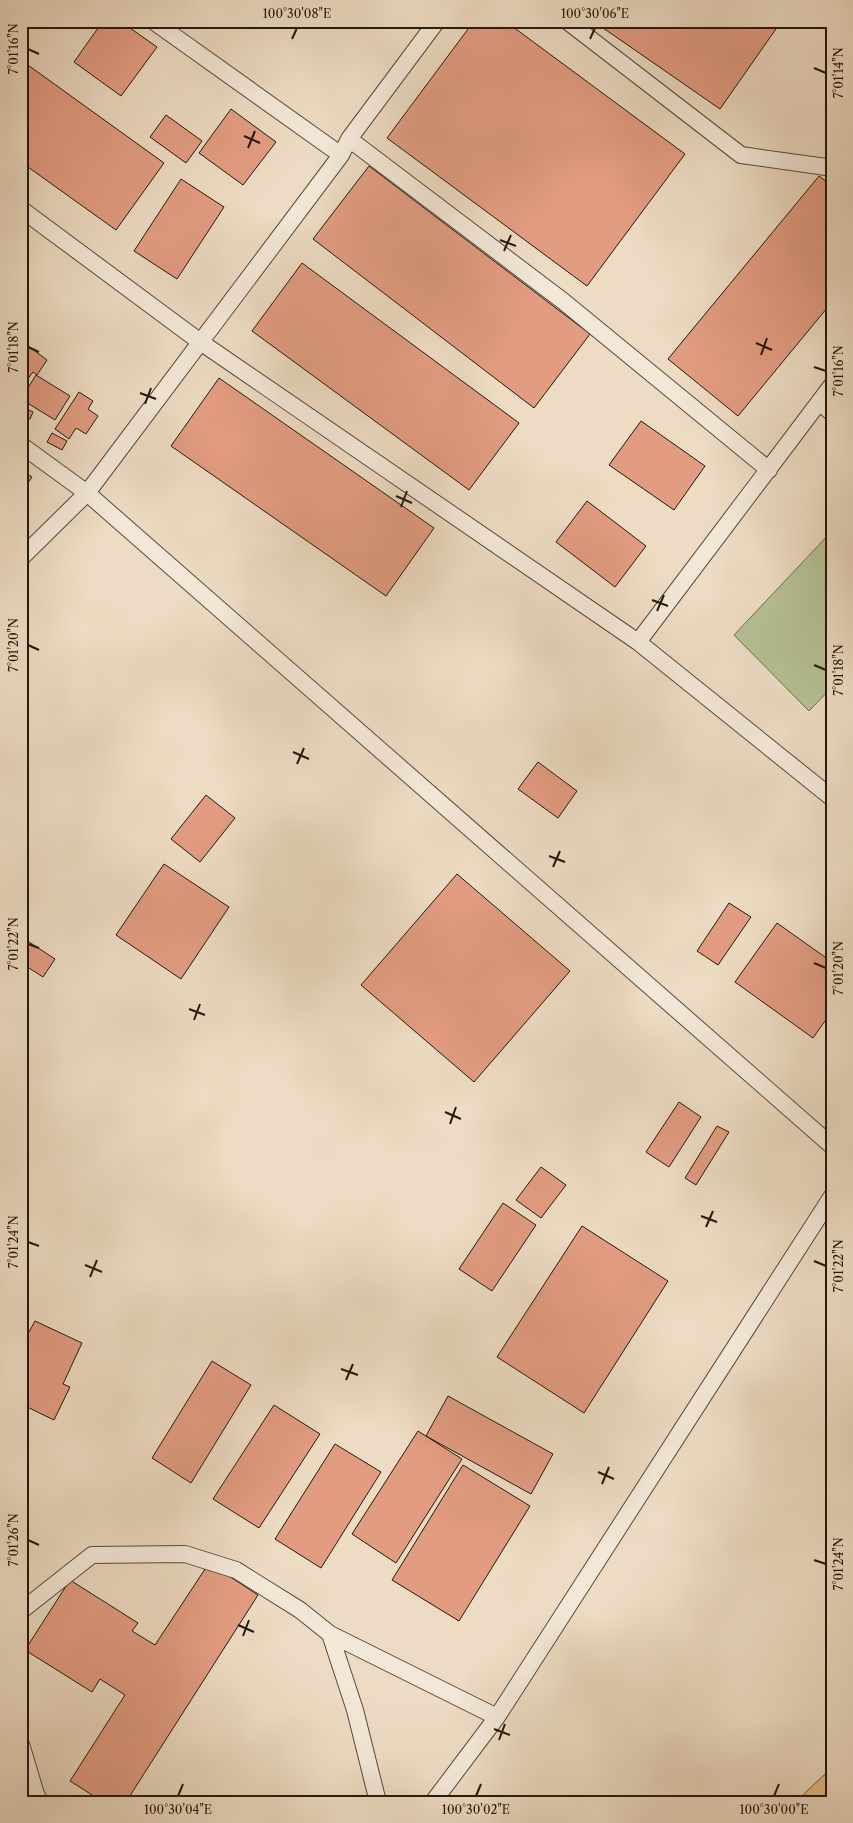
<svg xmlns="http://www.w3.org/2000/svg" width="853" height="1823" viewBox="0 0 853 1823" font-family="'Libre Caslon Text',serif">
	<rect width="100%" height="100%" fill="#eddbc3"/>
	<filter id="stains"><feTurbulence type="fractalNoise" baseFrequency=".004" numOctaves="4"/><feColorMatrix values="0 0 0 0 .2 0 0 0 0 .09 0 0 0 0 .02 0 0 0 .5 -.17"/></filter>
	<radialGradient id="worn" r=".72"><stop offset=".6" stop-color="#630" stop-opacity="0"/><stop offset="1" stop-color="#630" stop-opacity=".3"/></radialGradient>
	<!-- green -->
	<path fill="#b6c195" stroke="#6d6c50" d="M 832,531 L 832,687 L 809,711 L 734,635 Z"/>
	<!-- building -->
	<path fill="#e29c82" stroke="#24180b" d="M 103,21 L 120,21 L 157,47 L 121,96 L 74,62 Z
		M 474,21 L 505,21 L 685,154 L 587,286 L 387,138 Z
		M 593,21 L 771,21 L 778,26 L 720,109 Z
		M 21,60 L 164,163 L 116,230 L 21,162 Z
		M 231,109 L 276,142 L 243,185 L 199,153 Z
		M 166,115 L 202,141 L 186,163 L 150,137 Z
		M 369,166 L 590,334 L 534,408 L 313,239 Z
		M 819,176 L 832,186 L 832,302 L 738,416 L 668,359 Z
		M 181,179 L 224,207 L 177,279 L 134,251 Z
		M 302,263 L 519,423 L 469,490 L 252,331 Z
		M 27,345 L 47,360 L 37,375 L 33,372 L 21,388 L 21,353 Z
		M 36,375 L 70,396 L 55,420 L 21,399 Z
		M 219,378 L 434,528 L 386,596 L 171,446 Z
		M 79,392 L 93,401 L 88,409 L 98,416 L 86,434 L 76,428 L 69,439 L 55,429 Z
		M 21,406 L 33,412 L 30,419 L 21,415 Z
		M 641,421 L 705,466 L 674,510 L 609,465 Z
		M 52,433 L 67,441 L 62,450 L 47,442 Z
		M 21,470 L 32,477 L 21,493 Z
		M 587,501 L 646,546 L 615,587 L 556,542 Z
		M 538,762 L 577,791 L 558,818 L 518,789 Z
		M 206,795 L 235,818 L 200,862 L 171,839 Z
		M 164,864 L 229,907 L 181,979 L 116,935 Z
		M 457,874 L 570,971 L 474,1082 L 361,985 Z
		M 729,903 L 751,917 L 718,965 L 697,951 Z
		M 777,923 L 832,962 L 832,1011 L 813,1038 L 735,982 Z
		M 23,938 L 55,959 L 43,977 L 21,963 Z
		M 679,1102 L 701,1117 L 669,1167 L 646,1152 Z
		M 717,1126 L 729,1132 L 696,1185 L 685,1178 Z
		M 541,1167 L 566,1185 L 541,1218 L 516,1200 Z
		M 503,1203 L 536,1225 L 492,1291 L 459,1269 Z
		M 582,1226 L 668,1281 L 584,1413 L 497,1357 Z
		M 35,1321 L 82,1343 L 63,1384 L 70,1387 L 54,1420 L 21,1404 L 21,1328 L 29,1332 Z
		M 212,1361 L 251,1385 L 191,1483 L 152,1458 Z
		M 448,1396 L 553,1454 L 531,1494 L 426,1436 Z
		M 274,1405 L 320,1434 L 259,1528 L 213,1499 Z
		M 418,1431 L 462,1459 L 396,1563 L 352,1534 Z
		M 335,1444 L 381,1472 L 321,1568 L 275,1539 Z
		M 463,1465 L 530,1506 L 459,1621 L 392,1580 Z
		M 209,1563 L 258,1595 L 126,1802 L 103,1802 L 70,1781 L 125,1695 L 100,1679 L 92,1692 L 25,1650 L 70,1580 L 138,1623 L 132,1631 L 155,1645 Z"/>
	<g fill="none" stroke-linecap="round" stroke-linejoin="round">
		<!-- service casing -->
		<g stroke="#564939" stroke-width="18">
			<path id="service" d="M 153,21 L 341,155
				M 567,21 L 741,155 L 826,167 L 832,169
				M 349,139 L 563,301 L 769,470
				M 21,209 L 199,341 L 638,642 L 832,798
				M 819,402 L 832,413
				M 21,445 L 87,493 L 832,1146
				M 21,558 L 87,493 L 341,155 L 349,139 L 437,21
				M 638,642 L 832,385
				M 21,1611 L 92,1555 L 185,1554 L 236,1570 L 300,1610 L 330,1634 L 355,1710 L 378,1802
				M 330,1634 L 497,1717
				M 21,1744 L 36,1794 L 40,1802
				M 433,1802 L 497,1717 L 832,1196"/>
		</g>
		<!-- primary casing -->
		<g stroke="#24180b" stroke-width="29">
			<path id="primary" d="M 816,1802 L 832,1787"/>
		</g>
		<!-- service -->
		<use href="#service" stroke="#f3e8d8" stroke-width="16"/>
		<!-- primary -->
		<use href="#primary" stroke="#e6be82" stroke-width="28"/>
	</g>
	<!-- ticks -->
	<path fill="none" stroke="#24180b" stroke-width="2" d="M 292,39 L 297,28M 590,39 L 595,28M 28,49 L 39,54M 814,68 L 826,73M 244,136 L 260,143M 248,148 L 255,131M 500,240 L 516,246M 504,251 L 511,235M 756,343 L 772,350M 28,347 L 39,352M 761,355 L 767,338M 814,367 L 826,371M 140,393 L 156,399M 145,404 L 151,388M 396,496 L 412,503M 401,507 L 407,491M 652,600 L 668,606M 657,611 L 664,595M 28,645 L 39,650M 814,665 L 826,670M 293,752 L 309,759M 297,764 L 304,748M 549,856 L 565,862M 553,867 L 560,851M 28,944 L 39,948M 814,963 L 826,968M 189,1009 L 205,1015M 194,1020 L 200,1004M 445,1112 L 461,1119M 450,1124 L 456,1107M 701,1216 L 717,1222M 706,1227 L 713,1211M 28,1242 L 39,1246M 814,1261 L 826,1266M 85,1265 L 102,1272M 90,1277 L 97,1260M 341,1369 L 358,1375M 346,1380 L 353,1364M 598,1472 L 614,1479M 602,1484 L 609,1467M 28,1540 L 39,1545M 814,1560 L 826,1564M 238,1625 L 254,1632M 243,1636 L 249,1620M 494,1729 L 510,1735M 499,1740 L 505,1724M 178,1796 L 183,1784M 476,1796 L 481,1784M 774,1796 L 779,1784"/>
	<!-- margin -->
	<rect width="853" height="1823" fill="none" stroke="#eddbc3" stroke-width="55"/>
	<rect x="28" y="28" width="798" height="1768" fill="none" stroke="#24180b" stroke-width="2"/>
	<g font-size="12" text-anchor="middle" fill="#24180b">
		<text x="297" y="18">100°30'08"E</text>
		<text x="595" y="18">100°30'06"E</text>
		<text transform="translate(14 49) rotate(-90)" y="4">7°01'16"N</text>
		<text transform="translate(839 73) rotate(-90)" y="4">7°01'14"N</text>
		<text transform="translate(14 347) rotate(-90)" y="4">7°01'18"N</text>
		<text transform="translate(839 371) rotate(-90)" y="4">7°01'16"N</text>
		<text transform="translate(14 645) rotate(-90)" y="4">7°01'20"N</text>
		<text transform="translate(839 670) rotate(-90)" y="4">7°01'18"N</text>
		<text transform="translate(14 944) rotate(-90)" y="4">7°01'22"N</text>
		<text transform="translate(839 968) rotate(-90)" y="4">7°01'20"N</text>
		<text transform="translate(14 1242) rotate(-90)" y="4">7°01'24"N</text>
		<text transform="translate(839 1266) rotate(-90)" y="4">7°01'22"N</text>
		<text transform="translate(14 1540) rotate(-90)" y="4">7°01'26"N</text>
		<text transform="translate(839 1564) rotate(-90)" y="4">7°01'24"N</text>
		<text x="178" y="1814">100°30'04"E</text>
		<text x="476" y="1814">100°30'02"E</text>
		<text x="774" y="1814">100°30'00"E</text>
	</g>
	<rect width="100%" height="100%" filter="url(#stains)"/>
	<rect width="100%" height="100%" fill="url(#worn)"/>
</svg>
